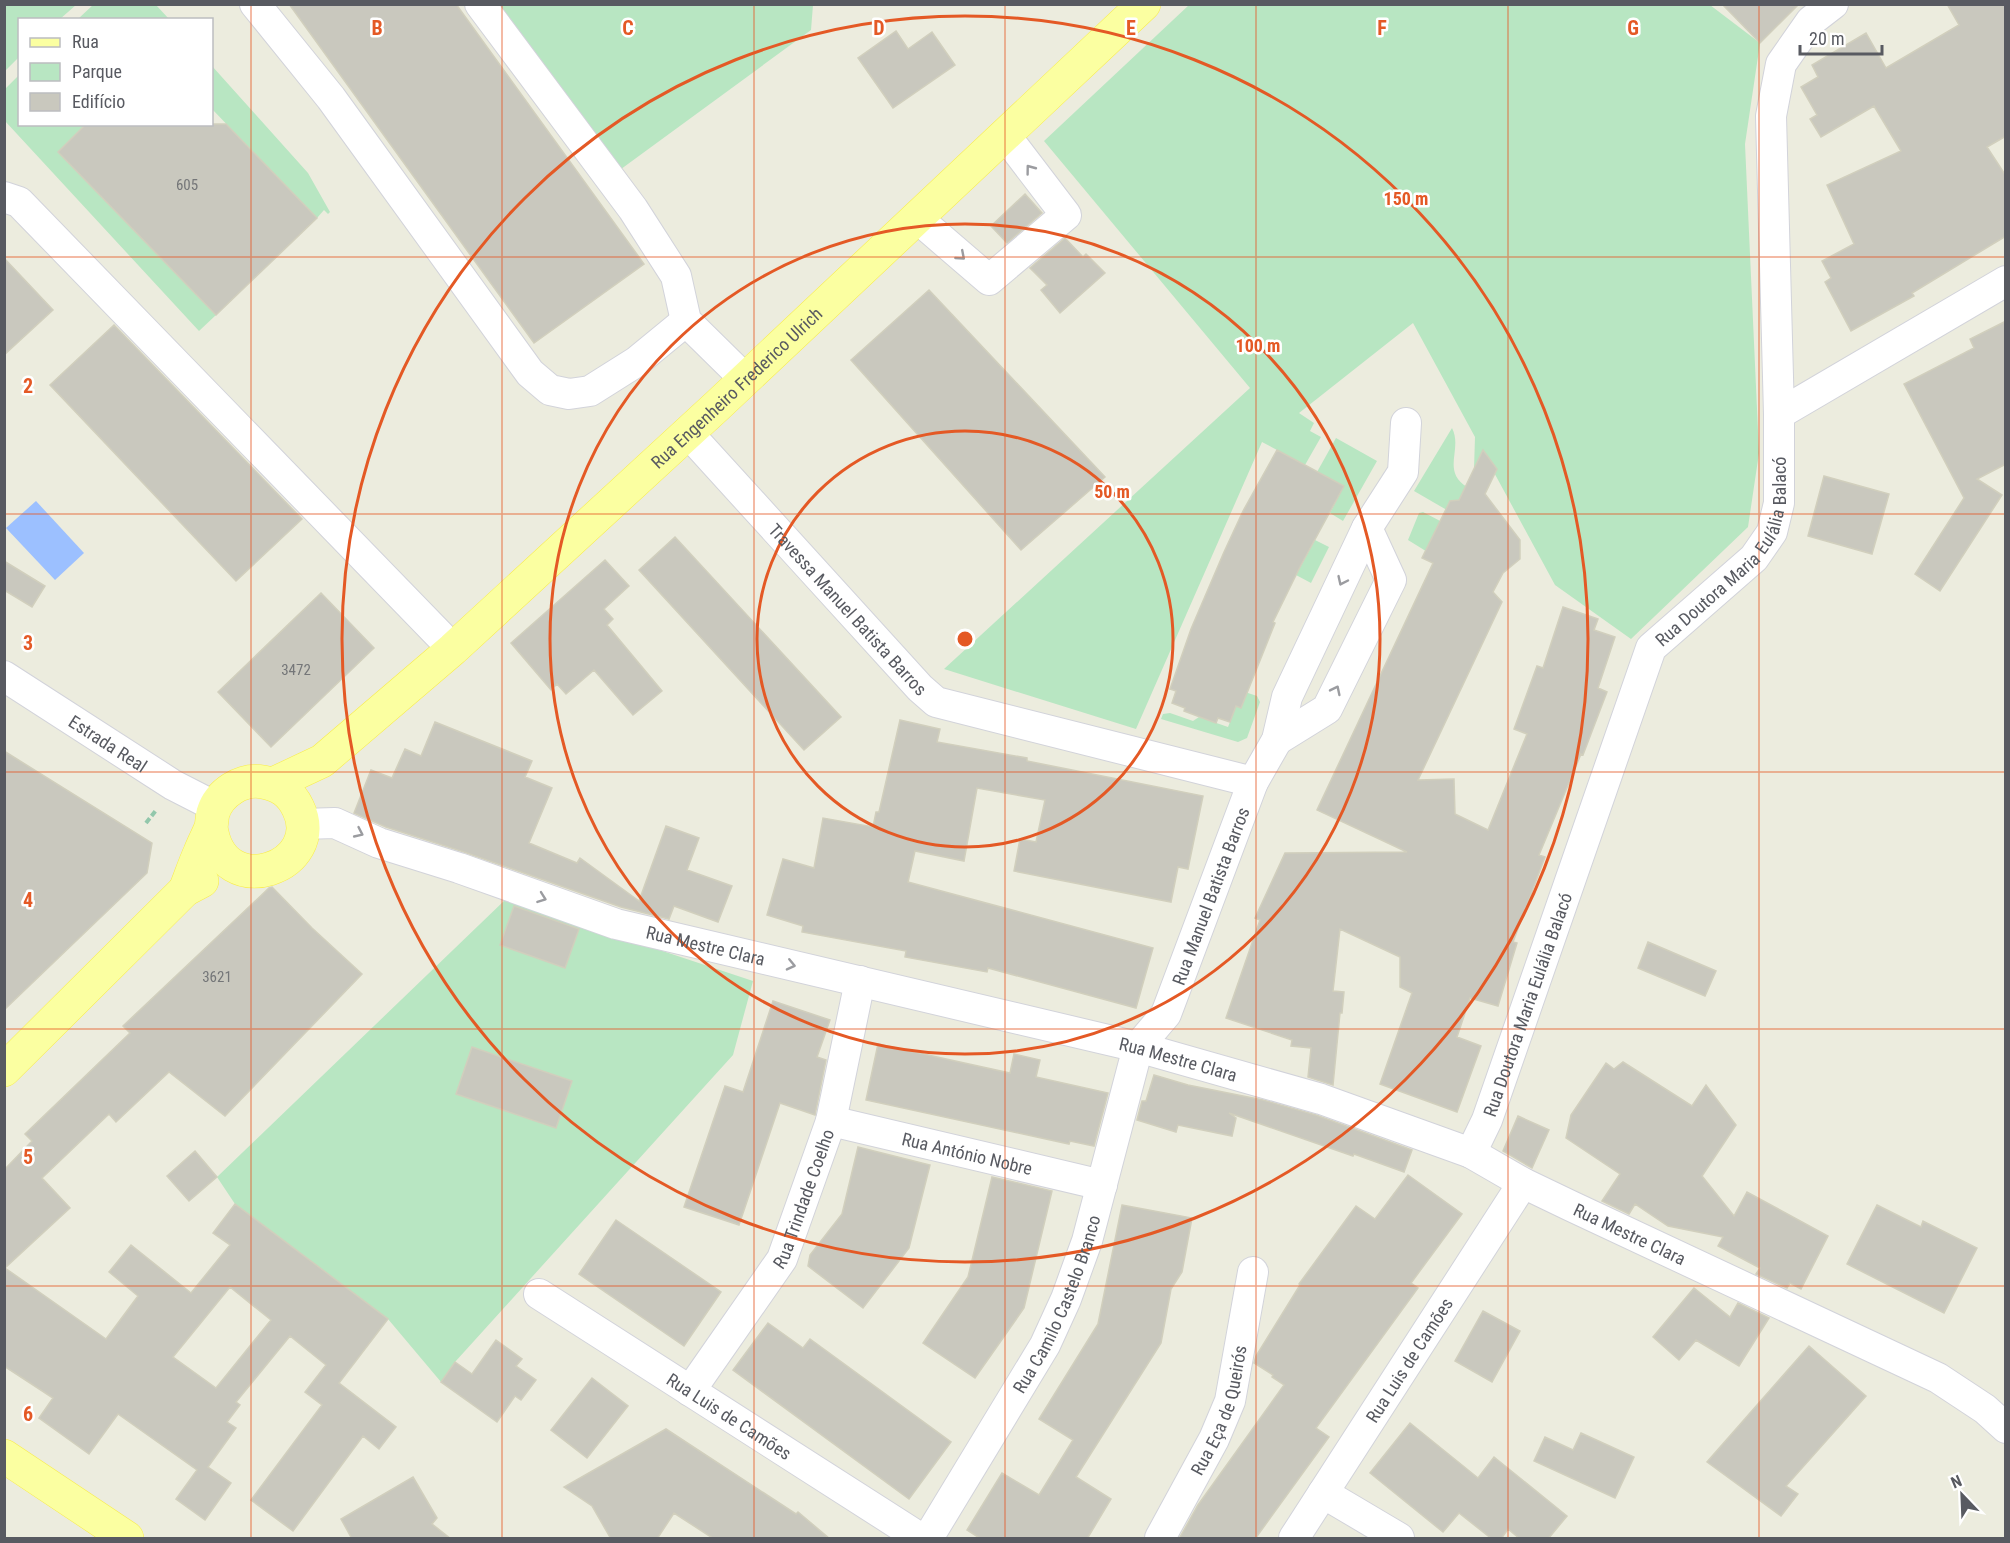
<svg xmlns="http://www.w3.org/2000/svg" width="2010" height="1543" viewBox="0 0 2010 1543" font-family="'Roboto Condensed',sans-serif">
	<rect width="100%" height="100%" fill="#ececde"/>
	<!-- green -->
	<path fill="#b8e6c2" d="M 5,4 L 76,4 L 76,5 L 60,19 L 20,20 L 19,57 L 5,71 Z
		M 94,4 L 156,5 L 169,19 L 78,19 Z
		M 494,5 L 813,5 L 811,30 L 617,172 Z
		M 1189,5 L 1710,5 L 1760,43 L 1745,144 L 1759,453 L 1748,527 L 1631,639 L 1555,585 L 1484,454 L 1475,471 L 1474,469 L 1475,437 L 1413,323 L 1299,413 L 1314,423 L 1310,431 L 1321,437 L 1305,465 L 1262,442 L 1136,729 L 944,669 L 1250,388 L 1044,141 Z
		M 212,66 L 308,173 L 330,212 L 328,214 L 324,210 L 317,218 L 212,109 Z
		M 19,75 L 20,124 L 86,125 L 58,152 L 216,315 L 199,331 L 5,121 L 5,89 Z
		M 1452,428 C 1463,449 1441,471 1467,487 L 1452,513 L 1414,491 Z
		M 1336,438 L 1377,461 L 1343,521 L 1330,513 L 1344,486 L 1317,472 Z
		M 1423,512 L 1444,523 L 1429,553 L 1408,540 L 1419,513 Z
		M 1315,540 L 1329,547 L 1311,583 L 1296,575 Z
		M 1242,691 L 1257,696 L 1260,702 L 1247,738 L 1238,742 L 1161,719 L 1163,714 L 1170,713 L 1193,721 L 1199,717 L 1228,727 Z
		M 506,899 L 753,981 L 733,1055 L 455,1362 L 441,1382 L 388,1319 L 235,1204 L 217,1177 Z"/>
	<!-- water -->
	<path fill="#9cc0ff" d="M 36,501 L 84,553 L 55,580 L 6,528 Z"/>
	<!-- building -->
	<path fill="#c9c8be" stroke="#d1cfbd" stroke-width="1.5" fill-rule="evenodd" d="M 289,4 L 456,4 L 644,264 L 534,343 Z
		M 1722,4 L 1799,4 L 1760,43 Z
		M 1947,4 L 2006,4 L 2006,136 L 1987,147 L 2006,176 L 2006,236 L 1912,293 L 1914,296 L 1851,331 L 1825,282 L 1831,278 L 1822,261 L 1854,244 L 1827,185 L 1901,151 L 1874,106 L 1821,137 L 1810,119 L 1817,115 L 1801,87 L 1818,77 L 1812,65 L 1866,33 L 1886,68 L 1959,25 Z
		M 896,31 L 908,49 L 932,32 L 955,65 L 893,108 L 858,58 Z
		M 86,124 L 226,124 L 317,218 L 216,315 L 58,152 Z
		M 1025,194 L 1042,213 L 1007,243 L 991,226 Z
		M 1065,238 L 1083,257 L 1086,254 L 1105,273 L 1060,313 L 1041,290 L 1047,285 L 1030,268 Z
		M 4,258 L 53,310 L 4,355 Z
		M 929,290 L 1105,477 L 1021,550 L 851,360 Z
		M 2006,321 L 2006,464 L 1977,479 L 2002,495 L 1940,591 L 1915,574 L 1964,498 L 1904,384 L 1974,348 L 1970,339 Z
		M 114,325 L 302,519 L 236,581 L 50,385 Z
		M 1277,450 L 1344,486 L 1300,567 L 1273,622 L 1275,623 L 1241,708 L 1236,706 L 1230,722 L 1218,718 L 1216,723 L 1184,711 L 1185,708 L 1172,703 L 1176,691 L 1170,689 L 1191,629 L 1224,552 L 1243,511 Z
		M 1483,450 L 1497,469 L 1485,494 L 1520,540 L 1520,559 L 1503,573 L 1493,592 L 1502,602 L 1418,780 L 1454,779 L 1455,814 L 1488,830 L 1527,734 L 1514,729 L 1537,666 L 1543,668 L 1563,607 L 1598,619 L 1594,630 L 1615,637 L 1598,688 L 1607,692 L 1583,755 L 1581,754 L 1539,855 L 1545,857 L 1513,942 L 1517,943 L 1498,1006 L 1470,998 L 1457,1037 L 1481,1046 L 1457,1112 L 1380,1084 L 1412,993 L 1400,987 L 1400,957 L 1340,929 L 1333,991 L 1344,992 L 1342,1013 L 1340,1013 L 1333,1085 L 1308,1077 L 1311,1048 L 1291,1046 L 1292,1040 L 1226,1018 L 1260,920 L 1255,918 L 1285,853 L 1407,852 L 1317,810 L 1433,563 L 1422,558 L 1450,501 L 1459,500 Z
		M 1824,476 L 1889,494 L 1872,554 L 1808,536 Z
		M 675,537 L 841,717 L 804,750 L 639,570 Z
		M 605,560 L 629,586 L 604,609 L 613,619 L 607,625 L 662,691 L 633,715 L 594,670 L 566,694 L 557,684 L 551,690 L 511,643 Z
		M 4,561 L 45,586 L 32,607 L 4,590 Z
		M 321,593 L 374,648 L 271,747 L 218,692 Z
		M 900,720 L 940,729 L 937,742 L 1027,758 L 1027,761 L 1203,796 L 1188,869 L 1178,867 L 1171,902 L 1014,871 L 1020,839 L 1036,842 L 1045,800 L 977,788 L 964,861 L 915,851 L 908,882 L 1153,948 L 1136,1008 L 988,968 L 987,972 L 905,957 L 906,951 L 802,932 L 803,926 L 767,915 L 783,859 L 814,868 L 823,818 L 873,827 L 876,812 L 879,812 Z
		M 435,722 L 532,761 L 525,777 L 552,788 L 529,843 L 577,863 L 580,858 L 639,901 L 666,826 L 699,838 L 687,870 L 732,886 L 718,922 L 674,906 L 669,919 L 621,907 L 464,852 L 386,827 L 354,813 L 371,770 L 392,778 L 405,749 L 421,756 Z
		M 4,751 L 152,843 L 147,873 L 4,1010 Z
		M 272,887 L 312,928 L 362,974 L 225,1116 L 169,1072 L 116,1122 L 109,1114 L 42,1178 L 70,1208 L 5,1268 L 106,1339 L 138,1296 L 109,1272 L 131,1245 L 191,1293 L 230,1245 L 213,1233 L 235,1204 L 388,1319 L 339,1383 L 396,1427 L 379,1449 L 363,1436 L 293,1531 L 251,1500 L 322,1405 L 305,1392 L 326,1365 L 290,1336 L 236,1402 L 240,1405 L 227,1422 L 236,1428 L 208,1467 L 231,1483 L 205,1520 L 176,1499 L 197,1470 L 118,1414 L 89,1454 L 39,1418 L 53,1398 L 4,1366 L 4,1170 L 32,1141 L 25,1134 L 130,1033 L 123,1026 L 269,888 ZM 230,1287 L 271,1320 L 216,1388 L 173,1357 Z
		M 514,906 L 579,929 L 565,968 L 500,945 Z
		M 1648,942 L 1716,971 L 1705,996 L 1638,968 Z
		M 773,1001 L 830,1020 L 817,1057 L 826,1060 L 815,1115 L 780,1103 L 739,1225 L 684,1207 L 725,1086 L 743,1092 Z
		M 878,1044 L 1010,1073 L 1014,1054 L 1040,1060 L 1036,1077 L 1108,1093 L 1094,1146 L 1070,1141 L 1069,1144 L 866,1100 Z
		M 472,1047 L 572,1081 L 556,1128 L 456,1094 Z
		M 1623,1062 L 1692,1106 L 1706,1085 L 1736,1125 L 1702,1176 L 1734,1216 L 1747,1192 L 1828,1236 L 1801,1289 L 1790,1283 L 1787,1288 L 1756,1274 L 1760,1268 L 1718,1246 L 1723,1237 L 1668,1226 L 1635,1204 L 1629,1214 L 1602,1201 L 1620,1174 L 1566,1138 L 1571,1115 L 1606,1063 L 1614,1069 Z
		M 1154,1075 L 1188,1085 L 1263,1100 L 1316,1115 L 1412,1150 L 1404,1172 L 1354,1154 L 1353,1156 L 1229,1113 L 1236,1118 L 1232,1136 L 1178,1125 L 1176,1132 L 1137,1120 L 1142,1101 L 1146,1101 Z
		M 1518,1116 L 1549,1130 L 1532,1168 L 1503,1151 Z
		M 858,1147 L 930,1165 L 909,1248 L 863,1308 L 808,1266 L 810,1255 L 842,1214 Z
		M 195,1151 L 217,1177 L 189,1201 L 167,1176 Z
		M 1408,1175 L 1462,1214 L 1411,1283 L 1418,1288 L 1316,1428 L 1329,1437 L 1255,1539 L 1179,1539 L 1198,1505 L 1284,1385 L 1272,1377 L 1273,1375 L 1254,1363 L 1256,1356 L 1300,1285 L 1299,1284 L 1356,1206 L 1375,1219 Z
		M 992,1177 L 1052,1191 L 1024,1308 L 975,1378 L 923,1343 L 968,1277 Z
		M 1122,1205 L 1192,1218 L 1182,1272 L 1171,1289 L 1161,1343 L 1076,1477 L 1111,1499 L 1087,1539 L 981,1539 L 967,1530 L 1002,1473 L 1039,1495 L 1073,1440 L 1039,1419 L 1098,1324 Z
		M 1877,1205 L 1921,1227 L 1923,1221 L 1977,1248 L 1944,1313 L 1847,1264 Z
		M 616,1220 L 721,1292 L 684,1346 L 579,1274 Z
		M 1694,1288 L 1730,1317 L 1738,1303 L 1769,1318 L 1739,1366 L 1696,1340 L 1679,1360 L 1653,1337 Z
		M 1483,1311 L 1520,1331 L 1492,1382 L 1455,1361 Z
		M 768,1323 L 803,1348 L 810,1339 L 951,1442 L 909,1499 L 733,1370 Z
		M 496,1340 L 522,1359 L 516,1366 L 536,1380 L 521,1400 L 515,1396 L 497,1422 L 441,1382 L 455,1362 L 472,1374 Z
		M 1809,1346 L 1866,1396 L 1786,1486 L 1798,1494 L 1781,1516 L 1707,1462 Z
		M 592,1378 L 628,1406 L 587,1458 L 551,1430 Z
		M 1410,1423 L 1478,1478 L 1494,1457 L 1567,1516 L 1548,1539 L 1520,1539 L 1508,1529 L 1501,1539 L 1492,1539 L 1459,1513 L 1443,1532 L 1370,1473 Z
		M 666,1429 L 796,1514 L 798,1512 L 830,1539 L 714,1539 L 674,1513 L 657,1539 L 611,1539 L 592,1506 L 564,1487 Z
		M 1581,1433 L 1634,1457 L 1615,1498 L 1534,1461 L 1545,1437 L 1573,1450 Z
		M 413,1477 L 437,1518 L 432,1524 L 451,1539 L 352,1539 L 341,1519 Z"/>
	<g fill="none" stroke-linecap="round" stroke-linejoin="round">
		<!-- minor casing -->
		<g stroke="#d2d3da" stroke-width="32">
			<g id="minor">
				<path d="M 255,4 L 331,98 L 530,373 L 550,390 L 569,394 L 590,391 L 636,362 L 686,321"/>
				<path d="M 480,4 L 633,209 L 676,276 L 686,321 L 745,379"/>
				<path d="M 4,197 L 19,202 L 453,649"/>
				<path d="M 917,218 L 989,280 L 1066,215 L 1005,135"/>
				<path d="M 1779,414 L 2006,281"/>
				<path id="s1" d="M 688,433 L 920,688 L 936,702 L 1253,782"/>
				<path id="s2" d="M 4,676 L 173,785 L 216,807"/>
				<path d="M 1277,740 L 1327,709 L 1391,580 L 1367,528"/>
				<path id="s3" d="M 302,824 L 335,823 L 379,843 L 459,868 L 616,924 L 1138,1047 L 1321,1099 L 1471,1153 L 1523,1183 L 1571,1206 L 1938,1378 L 1985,1409 L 2006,1428"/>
				<path id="s4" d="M 831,1121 L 1102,1185"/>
				<path id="s5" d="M 1471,1153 L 1487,1120 L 1651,648 L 1754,558 L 1772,532 L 1779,503 L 1779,414 L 1771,116 L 1781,64 L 1811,21 L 1833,4"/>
				<path id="s6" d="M 539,1294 L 920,1538"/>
				<path id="s7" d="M 690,1391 L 782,1259 L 831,1121 L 860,981"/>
				<path d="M 1323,1493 L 1399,1538"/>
				<path id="s8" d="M 928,1538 L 1045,1345 L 1066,1299 L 1087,1241 L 1138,1047 L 1166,1014 L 1253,782 L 1277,740 L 1287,697 L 1367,528 L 1403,472 L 1406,423"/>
				<path id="s9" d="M 1160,1538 L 1214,1439 L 1230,1401 L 1253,1272"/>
				<path id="s10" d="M 1294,1538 L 1523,1183"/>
			</g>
		</g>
		<!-- major casing -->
		<g stroke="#f9ec4a" stroke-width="34">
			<g id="major">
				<path id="s11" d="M 273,784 L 322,761 L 453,649 L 717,406 L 1144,4"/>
				<path d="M 185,890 C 190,878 194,865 200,852 C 203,844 208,835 211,827 C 212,822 212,817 213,813 C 219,793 242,778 263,782 C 280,785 291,793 298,808 C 327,866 222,906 211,827"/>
				<path d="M 4,1070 L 185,890 L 202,881"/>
				<path d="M 4,1456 L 127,1538"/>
			</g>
		</g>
		<!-- path -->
		<path stroke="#92c7ab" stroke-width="4" stroke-dasharray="6 3" stroke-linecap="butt" d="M 146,823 L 157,809"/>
		<!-- minor -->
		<use href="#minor" stroke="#fff" stroke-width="30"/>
		<!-- major -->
		<use href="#major" stroke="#fbffa1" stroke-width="33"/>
	</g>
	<!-- one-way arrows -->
	<defs><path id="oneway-chevron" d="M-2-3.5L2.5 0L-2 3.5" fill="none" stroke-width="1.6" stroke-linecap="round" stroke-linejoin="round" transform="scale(1.5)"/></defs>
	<g stroke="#9b9ca0">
		<use href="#oneway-chevron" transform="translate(1030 169) rotate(-127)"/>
		<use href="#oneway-chevron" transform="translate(961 256) rotate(41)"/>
		<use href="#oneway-chevron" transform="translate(1342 581) rotate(115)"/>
		<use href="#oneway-chevron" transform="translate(1336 690) rotate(-64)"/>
		<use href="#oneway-chevron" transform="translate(359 833) rotate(25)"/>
		<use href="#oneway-chevron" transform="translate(542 898) rotate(20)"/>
		<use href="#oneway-chevron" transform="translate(791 965) rotate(13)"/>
	</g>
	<!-- grid -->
	<path fill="none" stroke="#e45925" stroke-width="1.5" stroke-opacity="0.55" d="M 251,4 L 251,1538M 502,4 L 502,1538M 754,4 L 754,1538M 1005,4 L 1005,1538M 1256,4 L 1256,1538M 1508,4 L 1508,1538M 1759,4 L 1759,1538M 4,257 L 2006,257M 4,514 L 2006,514M 4,772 L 2006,772M 4,1029 L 2006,1029M 4,1286 L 2006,1286"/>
	<!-- distance rings -->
	<g fill="none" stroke="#e45925" stroke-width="3">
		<circle cx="965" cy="639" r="208"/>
		<circle cx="965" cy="639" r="415"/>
		<circle cx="965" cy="639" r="623"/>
	</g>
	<g text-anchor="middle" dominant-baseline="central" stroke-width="5" stroke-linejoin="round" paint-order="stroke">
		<!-- number labels -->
		<g font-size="15" fill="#747678">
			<text x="187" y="185">605</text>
			<text x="296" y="670">3472</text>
			<text x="217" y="977">3621</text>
		</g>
		<!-- street labels -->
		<g font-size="18" fill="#585a61" stroke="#fff">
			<text stroke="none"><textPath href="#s11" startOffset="612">Rua Engenheiro Frederico Ulrich</textPath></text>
			<text stroke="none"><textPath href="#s5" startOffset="663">Rua Doutora Maria Eulália Balacó</textPath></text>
			<text stroke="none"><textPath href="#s1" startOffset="238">Travessa Manuel Batista Barros</textPath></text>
			<text stroke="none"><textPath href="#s2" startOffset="124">Estrada Real</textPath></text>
			<text stroke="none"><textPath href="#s8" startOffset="708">Rua Manuel Batista Barros</textPath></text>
			<text stroke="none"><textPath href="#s3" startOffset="424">Rua Mestre Clara</textPath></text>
			<text stroke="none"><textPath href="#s5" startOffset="159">Rua Doutora Maria Eulália Balacó</textPath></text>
			<text stroke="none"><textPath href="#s3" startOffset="910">Rua Mestre Clara</textPath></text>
			<text stroke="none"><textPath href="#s4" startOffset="140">Rua António Nobre</textPath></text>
			<text stroke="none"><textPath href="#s7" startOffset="225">Rua Trindade Coelho</textPath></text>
			<text stroke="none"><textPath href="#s3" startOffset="1396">Rua Mestre Clara</textPath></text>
			<text stroke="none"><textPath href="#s8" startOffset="268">Rua Camilo Castelo Branco</textPath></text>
			<text stroke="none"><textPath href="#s10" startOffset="212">Rua Luis de Camões</textPath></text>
			<text stroke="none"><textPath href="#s9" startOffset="142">Rua Eça de Queirós</textPath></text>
			<text stroke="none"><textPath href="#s6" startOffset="226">Rua Luis de Camões</textPath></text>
		</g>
	</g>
	<g font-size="20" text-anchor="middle" font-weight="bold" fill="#e45925" stroke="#fff" stroke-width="5" stroke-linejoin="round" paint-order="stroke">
		<text x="377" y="35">B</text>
		<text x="628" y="35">C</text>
		<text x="879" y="35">D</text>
		<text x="1131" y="35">E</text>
		<text x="1382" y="35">F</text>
		<text x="1633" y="35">G</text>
		<text x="28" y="393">2</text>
		<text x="28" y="650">3</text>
		<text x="28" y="907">4</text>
		<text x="28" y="1164">5</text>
		<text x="28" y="1421">6</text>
	</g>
	<circle cx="965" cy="639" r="9" fill="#e45925" stroke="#fff" stroke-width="3"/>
	<g font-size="18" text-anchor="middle" font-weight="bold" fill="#e45925" stroke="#fff" stroke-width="5" stroke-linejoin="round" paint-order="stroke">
		<text x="1406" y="205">150 m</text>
		<text x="1258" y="352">100 m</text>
		<text x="1112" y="498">50 m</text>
	</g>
	<!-- border -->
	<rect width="2010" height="1543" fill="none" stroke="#585a61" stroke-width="12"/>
	<!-- legend -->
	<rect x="18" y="18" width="195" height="108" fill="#ffffff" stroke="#bcbdc0" stroke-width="1.5"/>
	<rect x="30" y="38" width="30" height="9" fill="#fbffa1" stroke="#bcbdc0" stroke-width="1.5"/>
	<text x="72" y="48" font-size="18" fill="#585a61">Rua</text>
	<rect x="30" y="63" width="30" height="18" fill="#b8e6c2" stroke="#bcbdc0" stroke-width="1.5"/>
	<text x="72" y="78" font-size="18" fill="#585a61">Parque</text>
	<rect x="30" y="93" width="30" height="18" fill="#c9c8be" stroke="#bcbdc0" stroke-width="1.5"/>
	<text x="72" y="108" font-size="18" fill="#585a61">Edifício</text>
	<!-- north arrow -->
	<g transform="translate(1962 1495) rotate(337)" stroke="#ffffff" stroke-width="4.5" paint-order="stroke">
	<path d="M0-4.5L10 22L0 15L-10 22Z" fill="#585a61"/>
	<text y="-9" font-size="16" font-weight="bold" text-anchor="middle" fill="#585a61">N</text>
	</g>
	<!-- scale -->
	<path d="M1800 45v9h82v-9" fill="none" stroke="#585a61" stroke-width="3"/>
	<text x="1809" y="45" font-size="18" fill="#585a61" stroke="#ffffff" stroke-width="4.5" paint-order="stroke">20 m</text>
</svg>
